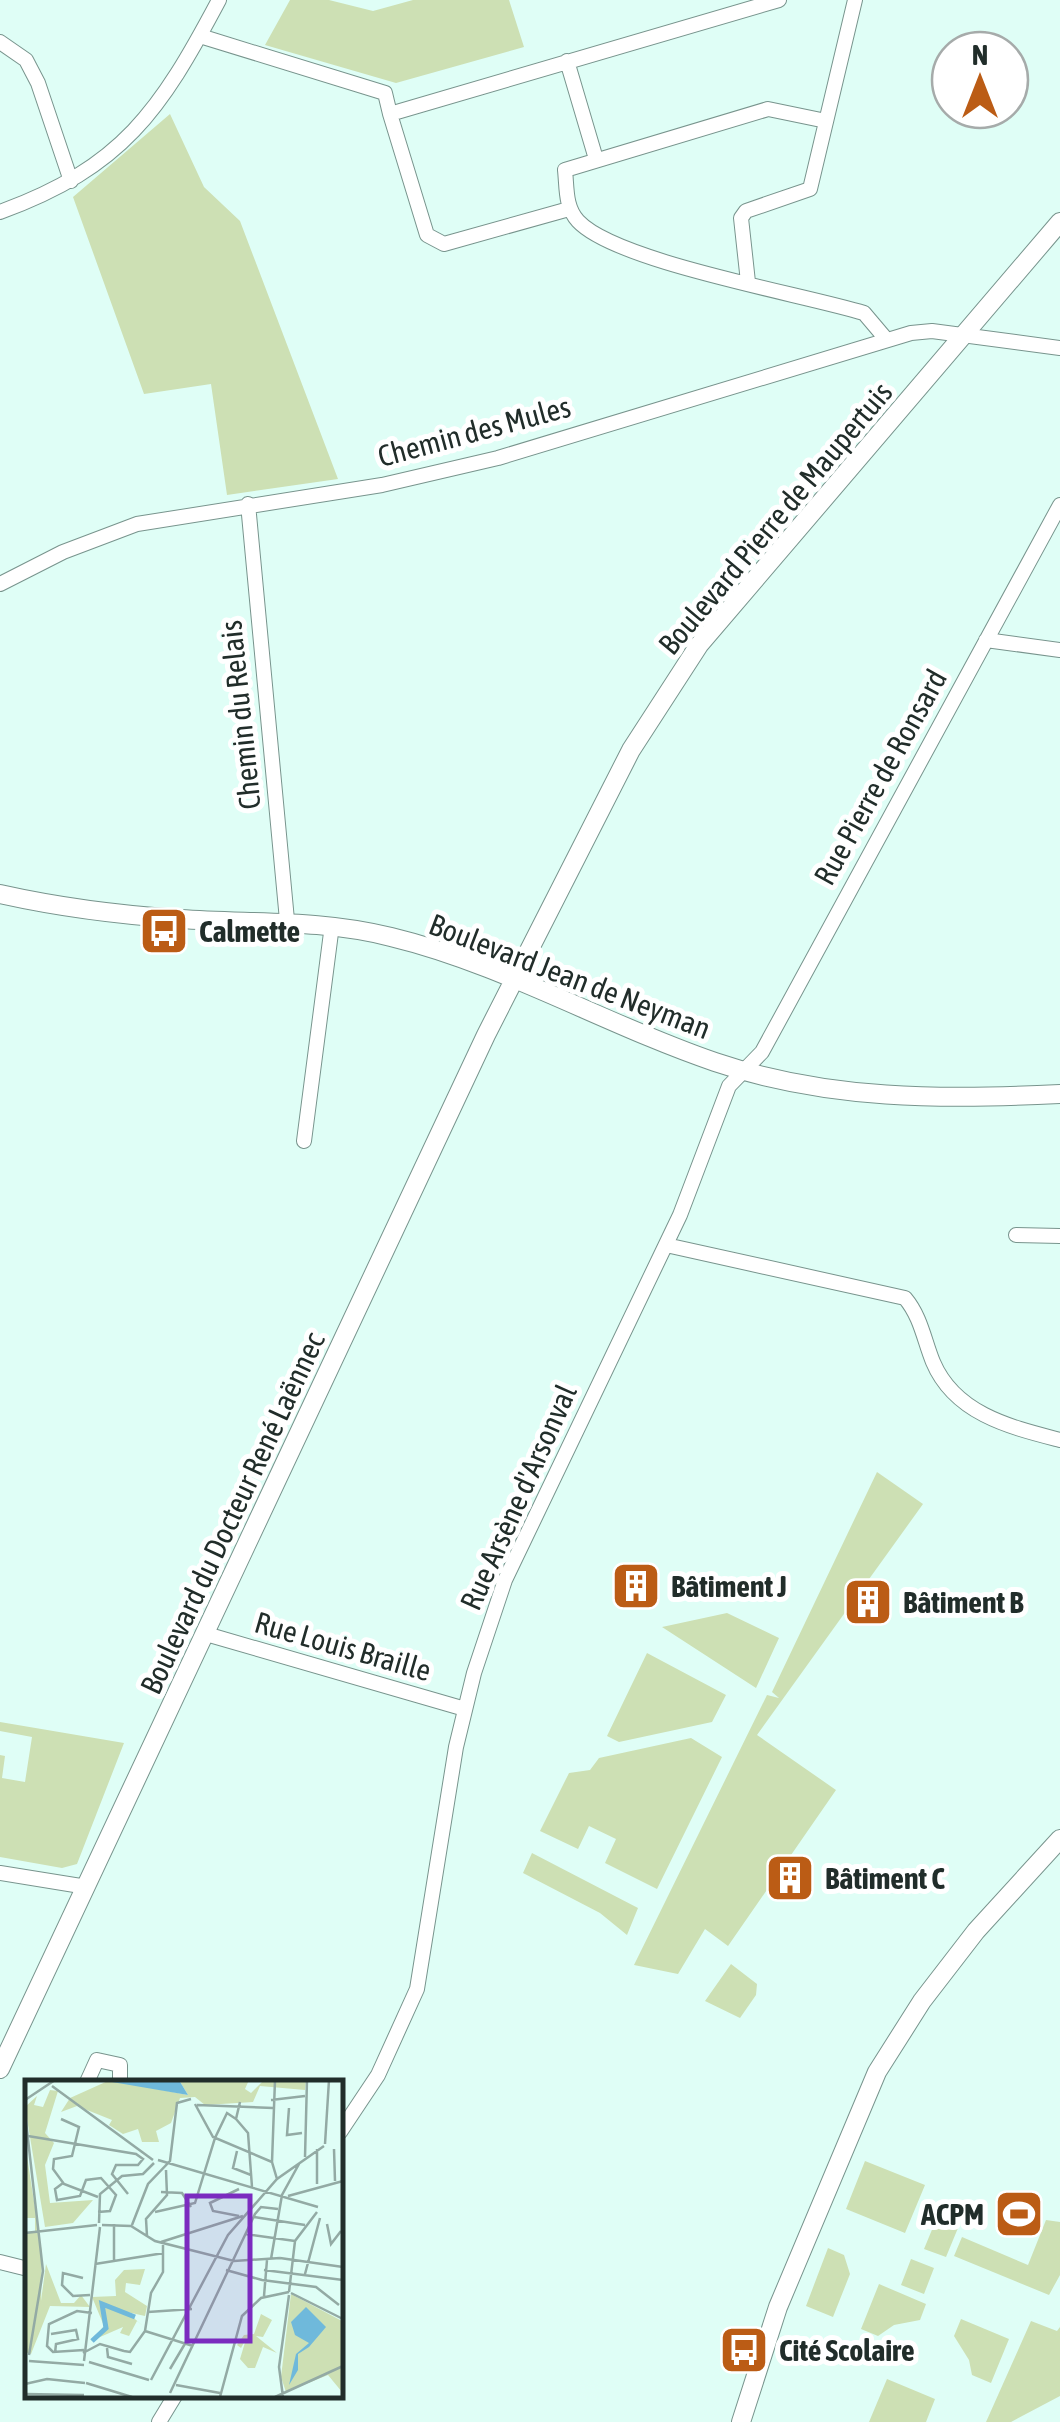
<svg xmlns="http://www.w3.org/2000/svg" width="1060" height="2422" viewBox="0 0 1060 2422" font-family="'Asap Condensed',sans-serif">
	<rect width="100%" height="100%" fill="#dffef6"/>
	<!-- green -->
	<path fill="#cde0b4" d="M 290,0 L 329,0 L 373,11 L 413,0 L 509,0 L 524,47 L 396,83 L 265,45 Z
		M 170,114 L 204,187 L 240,221 L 338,479 L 227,495 L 211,384 L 144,394 L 73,197 Z
		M 877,1472 L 923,1504 L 757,1735 L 836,1790 L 728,1946 L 705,1929 L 678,1974 L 634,1965 L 767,1695 L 779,1698 L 772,1692 Z
		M 727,1613 L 779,1638 L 756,1688 L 662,1627 Z
		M 647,1653 L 726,1695 L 712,1722 L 619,1742 L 607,1736 Z
		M 0,1722 L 124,1743 L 77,1864 L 62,1868 L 0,1857 L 0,1755 L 5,1756 L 2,1778 L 25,1782 L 32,1737 L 0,1731 Z
		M 691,1738 L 722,1757 L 657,1889 L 605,1863 L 616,1839 L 589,1826 L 578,1849 L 540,1831 L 569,1773 L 590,1770 L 599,1758 Z
		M 532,1853 L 638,1908 L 627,1935 L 600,1913 L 523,1873 Z
		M 731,1964 L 757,1984 L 756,1995 L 740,2018 L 705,2001 Z
		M 865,2161 L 925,2185 L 905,2233 L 846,2209 Z
		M 936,2220 L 958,2228 L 946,2257 L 924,2249 Z
		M 1046,2220 L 1060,2222 L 1060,2275 L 1049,2295 L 954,2256 L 962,2237 L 1028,2265 Z
		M 828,2248 L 844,2255 L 850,2274 L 833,2317 L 806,2306 Z
		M 911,2259 L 934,2268 L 924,2294 L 901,2285 Z
		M 879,2284 L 926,2304 L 920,2320 L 894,2325 L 878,2336 L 861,2329 Z
		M 961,2319 L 1009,2339 L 991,2383 L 972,2375 L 969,2360 L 954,2336 Z
		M 1031,2321 L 1057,2331 L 1060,2327 L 1060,2396 L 1011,2422 L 986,2422 Z
		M 887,2379 L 935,2399 L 926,2422 L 869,2422 Z"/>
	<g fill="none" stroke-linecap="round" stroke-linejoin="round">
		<!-- minor casing -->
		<g stroke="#78948d" stroke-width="16">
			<path id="minor" d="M 200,36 L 385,93 L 390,114
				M 0,42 L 26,60 L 38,83 L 71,181
				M 567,61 L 596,159
				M 826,121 L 768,109 L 565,170 C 567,188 565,207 578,221 C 616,262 802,294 864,313 L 886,339
				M 569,209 L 444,244 L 427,235 L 390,114 L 779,0
				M 0,212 C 123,167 160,111 219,0
				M 748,282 L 741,218 L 746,211 L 810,189 L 855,0
				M 248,504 L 287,920
				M 0,584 L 63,552 L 137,524 L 382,485 L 498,458 L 911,333 L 932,331 L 1060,348
				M 986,640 L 1060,650
				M 304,1141 L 332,925
				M 1016,1235 L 1060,1236
				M 666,1245 L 905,1298 C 921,1317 924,1340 933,1362 C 955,1414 1010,1427 1060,1440
				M 206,1634 L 465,1709
				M 0,1873 L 87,1887
				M 87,2082 L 97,2060 L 120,2065 L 120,2082
				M 340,2132 L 378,2075 L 417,1989 L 456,1747 L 474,1673 L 505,1580 L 680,1215 L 729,1086 L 762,1052 L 1060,505
				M 0,2262 L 28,2269
				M 159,2422 L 176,2394"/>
		</g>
		<!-- tertiary casing -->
		<g stroke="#78948d" stroke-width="20">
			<path id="tertiary" d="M 0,894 C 58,907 121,915 180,919 C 252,924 320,919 391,937 C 503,964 606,1025 715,1062 C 827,1100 944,1100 1060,1094
				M 0,2069 L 486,1035 L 631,750 L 699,645 L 1060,222
				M 741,2422 L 778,2307 L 877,2072 L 922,2001 L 976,1931 L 1060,1839"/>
		</g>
		<!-- minor -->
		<use href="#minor" stroke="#fff" stroke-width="14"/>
		<!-- tertiary -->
		<use href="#tertiary" stroke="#fff" stroke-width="18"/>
	</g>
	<!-- icons -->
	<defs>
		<g id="bus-square" transform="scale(2.5)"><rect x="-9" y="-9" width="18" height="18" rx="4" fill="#bb5c15" stroke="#fff"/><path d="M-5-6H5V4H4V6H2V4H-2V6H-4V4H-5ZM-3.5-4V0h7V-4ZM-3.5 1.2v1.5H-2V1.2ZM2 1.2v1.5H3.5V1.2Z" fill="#fff"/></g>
		<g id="building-square" transform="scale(2.5)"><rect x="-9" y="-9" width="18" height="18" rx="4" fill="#bb5c15" stroke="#fff"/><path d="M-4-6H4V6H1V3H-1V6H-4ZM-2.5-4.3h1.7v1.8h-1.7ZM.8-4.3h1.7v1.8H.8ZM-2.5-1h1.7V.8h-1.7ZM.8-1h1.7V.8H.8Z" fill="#fff"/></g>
		<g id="stadium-square" transform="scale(2.5)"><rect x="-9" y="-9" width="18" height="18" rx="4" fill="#bb5c15" stroke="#fff"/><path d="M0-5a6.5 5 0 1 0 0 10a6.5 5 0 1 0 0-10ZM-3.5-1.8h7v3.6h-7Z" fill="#fff"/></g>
	</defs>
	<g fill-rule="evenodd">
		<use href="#bus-square" x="164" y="931"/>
		<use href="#building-square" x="636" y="1586"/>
		<use href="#building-square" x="868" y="1602"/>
		<use href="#building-square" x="790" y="1878"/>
		<use href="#stadium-square" x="1019" y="2214"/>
		<use href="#bus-square" x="744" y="2350"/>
	</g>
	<g text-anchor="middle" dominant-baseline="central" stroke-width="10" stroke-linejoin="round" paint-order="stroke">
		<!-- street labels -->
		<g font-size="30" fill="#212d2a" stroke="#fff">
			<text transform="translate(474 431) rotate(-15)">Chemin des Mules</text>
			<text transform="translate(775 518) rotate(-50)">Boulevard Pierre de Maupertuis</text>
			<text transform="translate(240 715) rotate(-96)">Chemin du Relais</text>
			<text transform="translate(880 777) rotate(-61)">Rue Pierre de Ronsard</text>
			<text transform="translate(570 976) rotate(21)">Boulevard Jean de Neyman</text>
			<text transform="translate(518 1497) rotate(-66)">Rue Arsène d'Arsonval</text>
			<text transform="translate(232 1513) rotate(-65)">Boulevard du Docteur René Laënnec</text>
			<text transform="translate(343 1646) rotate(16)">Rue Louis Braille</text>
		</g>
		<!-- poi labels -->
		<g font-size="30" font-weight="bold" fill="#212d2a" stroke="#fff" text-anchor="start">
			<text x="199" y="931">Calmette</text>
			<text x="671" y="1586">Bâtiment J</text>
			<text x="903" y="1602">Bâtiment B</text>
			<text x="825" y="1878">Bâtiment C</text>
			<text x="984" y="2214" text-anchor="end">ACPM</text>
			<text x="779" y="2350">Cité Scolaire</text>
		</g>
	</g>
	<!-- overview -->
	<g transform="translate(25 2080)">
		<rect width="318" height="318" fill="#dffef6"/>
		<path d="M 85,0 L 163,15 L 154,0 L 224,0 L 220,9 L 226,13 L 239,0 L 281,0 L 280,10 L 235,6 L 228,22 L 180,25 L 170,17 L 155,18 L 146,43 L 131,51 L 134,62 L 117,62 L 113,49 L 98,54 L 84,45 L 87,40 L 52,26 L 36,32 L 45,18 ZM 25,10 L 33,11 L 20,53 L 29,63 L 20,85 L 25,123 L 68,120 L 48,143 L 20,147 L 0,27 L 12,16 L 9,25 L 18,27 ZM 1,70 L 17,173 L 16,221 L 21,184 L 36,223 L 49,223 L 56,215 L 65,227 L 25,226 L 6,274 L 0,272 L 0,152 L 10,151 L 10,138 L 0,138 ZM 120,189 L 115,205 L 101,203 L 100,212 L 122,226 L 120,236 L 102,232 L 118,246 L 112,241 L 104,256 L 95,253 L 98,247 L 66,261 L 79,246 L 67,217 L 91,216 L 90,200 L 99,190 ZM 266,214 L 317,241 L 317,312 L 303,295 L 261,312 L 256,297 ZM 236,234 L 247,240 L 238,257 L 231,256 L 252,273 L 238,267 L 230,288 L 223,288 L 215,279 L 221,259 L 216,268 L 212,265 L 219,255 L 229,254 Z" fill="#cde0b4"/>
		<path d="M 154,0 L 163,15 L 87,2 L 87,0 ZM 281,227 L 301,247 L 284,267 L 273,274 L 273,290 L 264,305 L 271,274 L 284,263 L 270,255 L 266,242 Z" fill="#6fb9db"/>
		<path fill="none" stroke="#6fb9db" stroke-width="5" d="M 67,261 L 81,248 L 77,224 L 110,237"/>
		<path fill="none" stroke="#93aaa4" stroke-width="2.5" d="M 250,0 L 247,82 L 252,99M 27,6 L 128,80M 0,20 L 30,0M 246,20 L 280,16M 215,22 L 211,39 L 223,53 L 227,107M 170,24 L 188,57 L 247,82M 172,25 L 248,28M 264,28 L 262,55 L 277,53M 0,33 L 18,191 L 4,275M 36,39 L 54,47 L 47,76 L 29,79 L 28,89 L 39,104 L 73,117M 3,56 L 111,74 L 118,79 L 113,85 L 91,85 L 87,94 L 103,114M 300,64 L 304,0M 292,69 L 292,104M 309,69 L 310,101M 212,71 L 208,88 L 226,95M 280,77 L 282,0M 133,80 L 293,127M 38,103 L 30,109 L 32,120 L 55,116 L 61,100 L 76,98 L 91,115 L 85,131 L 73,132M 136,112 L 157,113 L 166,127M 263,116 L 318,101M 130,132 L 170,123 L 190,58 L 202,33 L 211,39M 214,136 L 188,131 L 185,123 L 214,109M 229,137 L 280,145M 74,143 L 75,114 L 97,96 L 118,94 L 129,83M 89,144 L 89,180M 302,144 L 306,164 L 316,151M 77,145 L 106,146 L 130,161 L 209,181 L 255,178M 107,145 L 123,104 L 145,81 L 152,23 L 166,19M 0,153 L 72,145M 220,154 L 270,161M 122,156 L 121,139 L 142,115 L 141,90M 136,162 L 218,136M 255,178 L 318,187M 246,179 L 257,115 L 274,84M 70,184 L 139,173M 201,190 L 237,200M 239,190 L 318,200M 280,194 L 295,138M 58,198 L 38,193 L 37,205 L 48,216 L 65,215M 237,200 L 291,207 L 314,225M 264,212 L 270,161 L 292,132M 266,213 L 318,239M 239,216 L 242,180M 123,232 L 167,229M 120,251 L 126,213 L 138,192 L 138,163M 120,251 L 168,266M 26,254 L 51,250 L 53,259 L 31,264 L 30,273M 82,268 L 83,277 L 107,284M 59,270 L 28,272 L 22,266 L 24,244 L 52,231 L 67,233M 99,271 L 105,272 L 120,251M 58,273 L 75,264 L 99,271M 4,281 L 59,285M 59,281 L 75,147M 64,282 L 124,300M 145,289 L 161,262M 126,300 L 203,155 L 252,99 L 299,66M 61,303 L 107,317M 0,304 L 22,299 L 60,303M 151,305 L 195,313M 145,313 L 230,134 L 236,127 L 253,129M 0,314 L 59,315M 195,317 L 217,236 L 236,218 L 264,212M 250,317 L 318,286M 258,317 L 254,287 L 264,215"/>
		<path fill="#7b2cbf" fill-opacity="0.15" stroke="#7b2cbf" stroke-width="5" d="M 162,116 L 225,116 L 225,261 L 162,261 Z"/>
		<rect width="318" height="318" fill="none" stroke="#212d2a" stroke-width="5"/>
	</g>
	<!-- north arrow -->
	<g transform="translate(980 80)"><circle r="48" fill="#ffffff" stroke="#a6abaa" stroke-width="2.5"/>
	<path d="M0-8L18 38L0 25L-18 38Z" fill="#bb5c15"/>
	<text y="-15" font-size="28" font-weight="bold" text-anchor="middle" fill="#212d2a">N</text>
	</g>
</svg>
